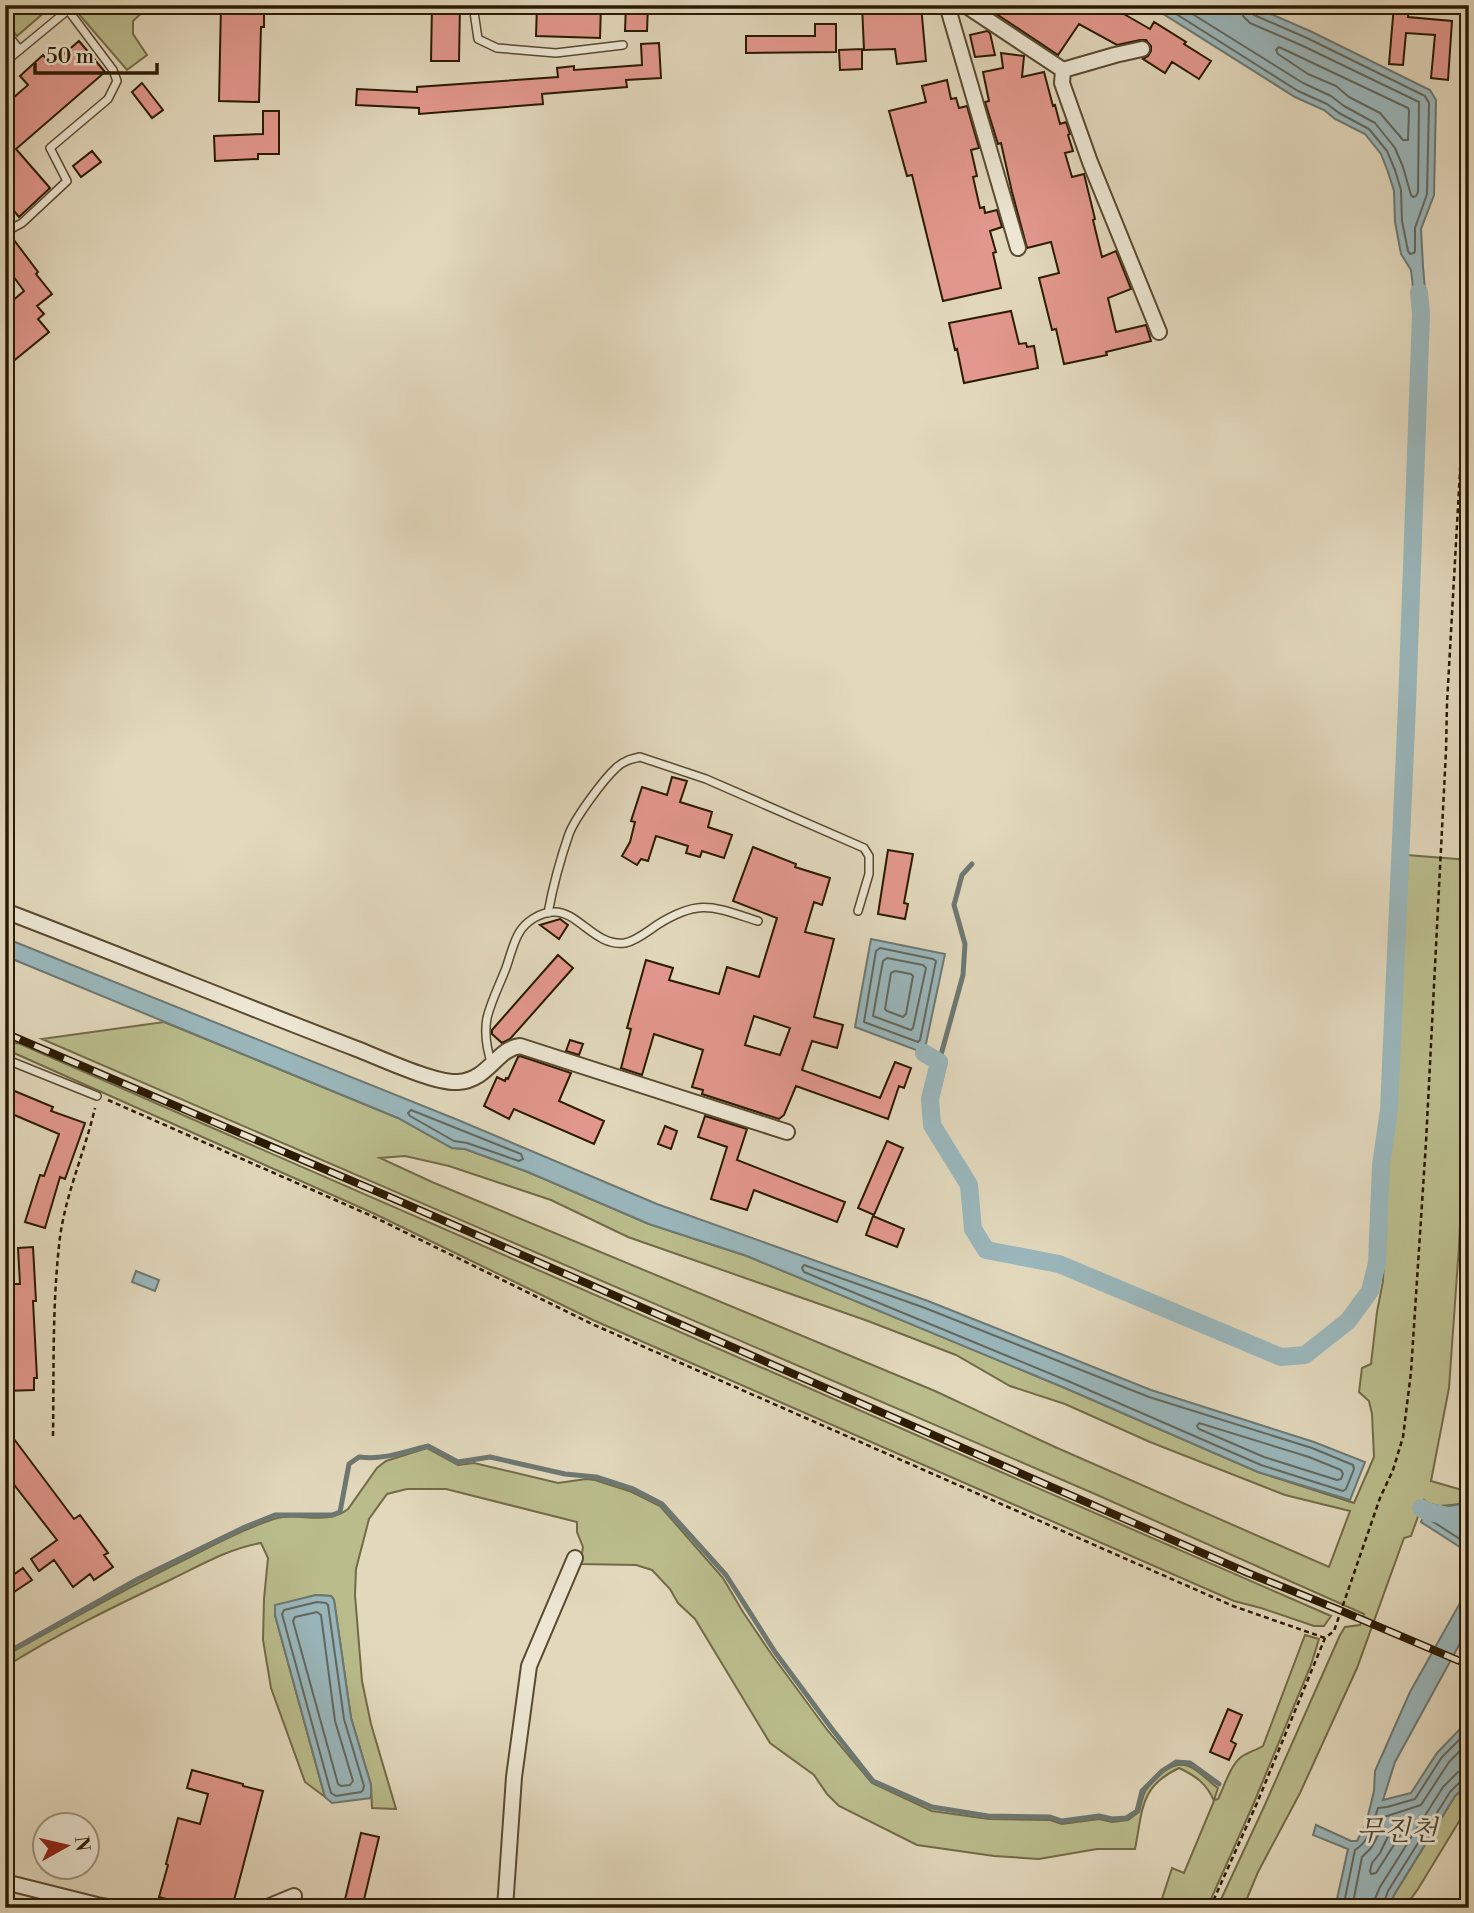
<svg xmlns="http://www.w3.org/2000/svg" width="1474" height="1913" viewBox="0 0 1474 1913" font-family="'Libre Bodoni','Noto Serif KR',serif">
	<rect width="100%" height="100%" fill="#e2d8bc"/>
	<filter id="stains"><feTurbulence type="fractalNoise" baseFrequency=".00286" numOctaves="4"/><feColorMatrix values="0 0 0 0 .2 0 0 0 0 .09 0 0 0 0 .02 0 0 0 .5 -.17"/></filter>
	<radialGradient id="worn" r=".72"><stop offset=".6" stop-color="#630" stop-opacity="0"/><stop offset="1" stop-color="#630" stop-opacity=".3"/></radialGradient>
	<!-- green -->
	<path fill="#babc8c" stroke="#726b47" stroke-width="2" fill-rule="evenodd" d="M 5,5 L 53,5 L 17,36 L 5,22 Z
		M 71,5 L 142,5 L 145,10 L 133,21 L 133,34 L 147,55 L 127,70 Z
		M 1407,855 L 1469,860 L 1469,1043 L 1459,1246 L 1449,1388 L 1431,1481 L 1469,1492 L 1469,1504 C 1455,1502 1436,1512 1424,1500 L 1411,1536 L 1404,1538 L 1357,1668 L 1300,1793 L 1258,1872 L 1243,1908 L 1217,1908 L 1263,1809 L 1340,1635 L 1345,1627 L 1360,1625 L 1364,1614 L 1095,1494 L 42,1039 L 164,1022 L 398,1118 L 452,1148 L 465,1149 L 528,1172 L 649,1224 L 747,1256 L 1065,1388 L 1258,1472 L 1354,1503 L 1374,1457 L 1372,1414 L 1369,1401 L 1359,1392 L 1362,1368 L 1371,1364 L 1377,1312 L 1383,1281 L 1386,1185 L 1394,1117 ZM 405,1156 L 449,1166 L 551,1200 L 628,1237 L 868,1321 L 956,1355 L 1010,1386 L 1065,1404 L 1150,1442 L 1285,1495 L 1350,1511 L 1329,1567 L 1055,1447 L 935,1391 L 432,1182 L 380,1158 Z
		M 18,1043 L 1331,1616 L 1324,1626 L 1314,1626 L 1261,1608 L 1234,1601 L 593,1320 L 375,1214 L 5,1049 L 5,1044 Z
		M 427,1448 L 458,1465 L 474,1463 L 558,1483 L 586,1479 L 595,1480 L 632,1492 L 660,1506 L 723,1578 L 743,1612 L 772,1655 L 828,1731 L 872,1783 L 932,1811 L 989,1819 L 1050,1820 L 1062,1824 L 1099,1819 L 1112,1822 L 1128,1820 L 1139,1812 C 1141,1805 1142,1796 1146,1790 C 1155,1777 1174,1758 1191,1767 C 1201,1772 1209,1782 1218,1788 L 1214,1800 L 1218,1799 C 1224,1787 1230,1766 1241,1757 C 1247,1753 1256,1750 1263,1746 L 1305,1635 L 1319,1639 L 1311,1665 L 1253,1805 L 1207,1908 L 1159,1908 L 1172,1868 L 1184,1873 L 1214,1801 C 1207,1784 1196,1776 1179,1768 C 1139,1787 1143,1810 1135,1849 L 1097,1849 L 1039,1859 L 994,1856 L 917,1845 L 839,1806 L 827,1794 L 814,1775 L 770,1743 L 695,1619 L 678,1603 L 670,1589 L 652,1570 L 636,1565 L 580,1564 L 583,1547 L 577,1532 L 577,1522 L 446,1489 L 407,1489 L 387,1494 L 369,1519 L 356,1569 L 355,1595 L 362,1681 L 371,1724 L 396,1809 L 372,1808 L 371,1785 L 351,1718 L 334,1600 L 331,1596 L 316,1595 L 275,1606 L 275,1615 L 325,1797 L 305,1782 L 271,1688 L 263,1640 L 264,1599 L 268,1558 L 261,1543 C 230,1548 201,1565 172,1579 C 117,1605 57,1634 5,1667 L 5,1656 C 66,1622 126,1588 188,1558 C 215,1544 242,1530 271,1520 C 295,1510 326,1527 348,1509 L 377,1468 L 386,1461 Z
		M 1469,1783 L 1469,1805 L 1418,1889 L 1404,1908 L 1388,1908 L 1394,1895 L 1455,1796 Z"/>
	<!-- water -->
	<path fill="#9ab7bc" stroke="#6d7872" stroke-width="2" d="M 1149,5 L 1250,5 L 1310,31 L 1430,90 L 1436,100 L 1434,195 L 1421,229 L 1423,266 L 1426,302 L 1421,314 L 1415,305 L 1411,270 L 1401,254 L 1395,222 L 1394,191 L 1388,172 L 1381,154 L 1365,134 L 1335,119 L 1324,110 L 1295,97 Z
		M 5,938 L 458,1120 L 657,1204 L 928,1301 L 1151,1390 L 1314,1442 L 1365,1462 L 1350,1500 L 1258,1472 L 1065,1388 L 747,1256 L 649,1224 L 528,1172 L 465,1149 L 452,1148 L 398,1118 L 5,956 Z
		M 871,939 L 945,954 L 924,1053 L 855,1027 Z
		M 136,1271 L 159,1280 L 155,1291 L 132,1282 Z
		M 1466,1503 L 1469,1504 L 1469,1553 L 1421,1522 L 1428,1504 L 1445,1507 Z
		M 1469,1587 L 1469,1627 L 1395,1762 L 1383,1800 L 1411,1793 L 1437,1753 L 1464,1725 L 1469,1717 L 1469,1783 L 1455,1796 L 1394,1895 L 1388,1908 L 1335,1908 L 1348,1849 L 1313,1835 L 1316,1825 L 1351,1841 L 1357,1841 L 1366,1824 L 1374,1791 L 1375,1771 L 1410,1692 Z
		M 316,1595 L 331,1596 L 334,1600 L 351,1718 L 371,1785 L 371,1798 L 332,1803 L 325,1797 L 275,1615 L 275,1605 Z"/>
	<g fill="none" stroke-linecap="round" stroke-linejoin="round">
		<!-- shore -->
		<path stroke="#62685f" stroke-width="2" d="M 1162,5 L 1298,91 L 1327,104 L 1339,113 L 1369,129 L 1387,151 L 1395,170 L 1401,190 L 1402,221 L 1408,251 L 1410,254 L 1414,253 L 1415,251 L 1415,228 L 1427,194 L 1429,103 L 1425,96 L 1307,38 L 1254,15 L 1250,11 L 1250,5
			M 1178,5 L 1303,83 L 1331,96 L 1344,106 L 1375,123 L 1395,148 L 1403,167 L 1411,195 L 1413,197 L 1416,196 L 1418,192 L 1419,102 L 1303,46 L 1250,23 L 1243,16 L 1241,5
			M 1279,47 L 1408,108 L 1409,111 L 1408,140 L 1403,140 L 1380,113 L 1349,97 L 1336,86 L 1308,74 L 1278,54 L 1276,50 Z
			M 880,948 L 933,959 L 936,961 L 920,1040 L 918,1042 L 864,1022 L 876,951 Z
			M 887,958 L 923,965 L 926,968 L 913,1028 L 911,1030 L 873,1016 L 883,961 Z
			M 895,971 L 911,974 L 913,976 L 906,1014 L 903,1017 L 887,1011 L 885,1009 L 891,973 Z
			M 411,1110 L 521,1154 L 523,1159 L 519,1161 L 467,1143 L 454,1141 L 410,1116 L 408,1113 Z
			M 804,1265 L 925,1308 L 1149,1397 L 1312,1448 L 1353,1465 L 1354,1469 L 1346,1489 L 1343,1491 L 1261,1465 L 1068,1381 L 804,1272 L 802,1268 Z
			M 1199,1423 L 1309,1457 L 1341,1470 L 1343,1474 L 1341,1479 L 1337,1480 L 1264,1457 L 1199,1429 L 1197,1426 Z
			M 1469,1510 L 1445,1514 L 1434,1512 L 1430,1518 L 1432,1521 L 1469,1545
			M 317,1602 L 326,1603 L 328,1605 L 344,1719 L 364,1786 L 363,1790 L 361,1792 L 336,1796 L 331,1793 L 282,1614 L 284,1610 Z
			M 317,1612 L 321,1615 L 335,1721 L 353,1781 L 350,1785 L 341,1786 L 338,1784 L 293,1621 L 295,1617 Z
			M 1402,1823 L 1404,1825 L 1404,1829 L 1376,1873 L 1371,1874 L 1370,1871 L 1372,1863 L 1380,1853 L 1393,1826 Z
			M 1343,1908 L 1355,1850 C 1370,1841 1373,1823 1378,1808 L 1387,1807 L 1415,1799 L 1442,1757 L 1469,1730
			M 1352,1908 L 1362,1857 L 1371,1848 L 1381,1830 L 1384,1817 L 1421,1805 L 1449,1762 L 1469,1742
			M 1373,1908 L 1374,1901 L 1380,1887 L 1443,1787 L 1458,1772 L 1469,1769
			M 1382,1908 L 1388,1891 L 1450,1792 L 1462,1780 L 1469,1778"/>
		<!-- stream -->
		<path stroke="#6d7872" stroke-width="5" d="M 939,1062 L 963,975 L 965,944 L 954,905 L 962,875 L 972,864
			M 5,1654 L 138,1579 L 245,1527 L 275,1515 L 332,1515 L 340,1512 L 349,1464 L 359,1457 C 384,1460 404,1452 428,1446 L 458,1462 L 490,1457 L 565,1474 L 596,1477 L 633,1489 L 662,1504 L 726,1575 L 775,1652 L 832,1729 L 873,1781 L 932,1807 L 988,1816 L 1050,1817 L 1062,1821 L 1099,1816 L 1112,1819 L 1126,1818 L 1137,1811 L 1142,1791 L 1162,1771 L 1176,1762 L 1190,1763 L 1219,1784"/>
		<!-- canal -->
		<path stroke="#9ab7bc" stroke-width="18" d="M 924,1053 L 939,1062 L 930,1099 L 932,1125 L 969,1185 L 973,1229 L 986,1250 L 1059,1264 L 1281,1357 L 1305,1355 L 1348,1321 L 1370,1291 L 1377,1263 L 1381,1165 L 1389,1110 L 1407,705 L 1421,314 L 1419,292
			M 1421,1508 L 1426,1511 L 1469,1521"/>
	</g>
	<!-- building -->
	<path fill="#e3988d" stroke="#2a1a02" stroke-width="2" fill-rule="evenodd" d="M 221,5 L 264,5 L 264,27 L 261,27 L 259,102 L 219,101 Z
		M 432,5 L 460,5 L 459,61 L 431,61 Z
		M 537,5 L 601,5 L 600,38 L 536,36 Z
		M 626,5 L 648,5 L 647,31 L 625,31 Z
		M 862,5 L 921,5 L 926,61 L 897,64 L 895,49 L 864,50 Z
		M 983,5 L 1108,5 L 1150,29 L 1154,22 L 1186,42 L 1184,44 L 1211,61 L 1199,79 L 1172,62 L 1165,73 L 1143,59 L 1148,56 L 1151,51 L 1151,46 L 1146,40 L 1140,40 L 1117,45 L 1079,24 L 1058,55 Z
		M 1394,5 L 1409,5 L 1408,17 L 1452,21 L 1448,80 L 1431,78 L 1435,35 L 1406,33 L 1403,65 L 1389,64 Z
		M 815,24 L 836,24 L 836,52 L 746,53 L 746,36 L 815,36 Z
		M 987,31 L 990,33 L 995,55 L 975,57 L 970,35 Z
		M 79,41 L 105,72 L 16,149 L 50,188 L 19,217 L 5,200 L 5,105 L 28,85 L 20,76 L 43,55 L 51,65 Z
		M 659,43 L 661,78 L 626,80 L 627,87 L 542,94 L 543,104 L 419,114 L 419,108 L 356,105 L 357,89 L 417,92 L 417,87 L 558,77 L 557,68 L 574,66 L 574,70 L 642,65 L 641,44 Z
		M 862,49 L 862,69 L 840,70 L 839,50 Z
		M 1001,53 L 1024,56 L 1022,77 L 1044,72 L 1053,106 L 1055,105 L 1060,124 L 1066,122 L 1070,134 L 1068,135 L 1073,151 L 1065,153 L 1072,177 L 1084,174 L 1095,219 L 1093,220 L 1102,257 L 1116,251 L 1131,289 L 1108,298 L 1116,332 L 1146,325 L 1151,341 L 1106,352 L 1107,355 L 1064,364 L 1056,329 L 1052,330 L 1039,278 L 1059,273 L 1051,242 L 1027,248 L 1012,192 L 1001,143 L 998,144 L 985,102 L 989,101 L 983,72 L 1003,68 Z
		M 947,80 L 951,99 L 956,98 L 959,108 L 967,106 L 979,148 L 971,150 L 977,176 L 973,177 L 980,208 L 984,207 L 985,213 L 997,210 L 1002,227 L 990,231 L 996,252 L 993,253 L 1001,288 L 943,301 L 912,175 L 907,176 L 889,111 L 926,102 L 922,86 Z
		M 142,83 L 163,110 L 152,118 L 132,92 Z
		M 263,111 L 279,111 L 279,154 L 258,154 L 258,159 L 215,161 L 214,136 L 263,134 Z
		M 92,151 L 101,162 L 81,177 L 73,166 Z
		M 11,236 L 38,272 L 36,274 L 52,294 L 37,306 L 44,314 L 38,319 L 49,332 L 5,368 L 5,307 L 24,291 L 5,265 L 5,238 Z
		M 1011,311 L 1019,344 L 1026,343 L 1027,347 L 1034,346 L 1038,368 L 964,383 L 957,349 L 955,350 L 949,323 Z
		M 672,777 L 687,781 L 680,802 L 712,812 L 708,827 L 732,835 L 724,858 L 702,851 L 700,857 L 686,853 L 688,846 L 656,836 L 648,861 L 641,859 L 637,865 L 622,856 L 630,842 L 635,822 L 631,821 L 642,787 L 667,795 Z
		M 753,847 L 796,864 L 795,867 L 830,878 L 822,905 L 814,902 L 805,932 L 834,939 L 814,1017 L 843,1025 L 837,1048 L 812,1041 L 802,1070 L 880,1098 L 895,1062 L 911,1068 L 904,1088 L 899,1086 L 888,1119 L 796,1086 L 784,1115 L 779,1119 L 702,1094 L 703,1090 L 692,1087 L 703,1050 L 654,1034 L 642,1075 L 621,1068 L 631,1029 L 627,1028 L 646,960 L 673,968 L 669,980 L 719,994 L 727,967 L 759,977 L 777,918 L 733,901 ZM 754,1016 L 790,1028 L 780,1055 L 745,1045 Z
		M 888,850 L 913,854 L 904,903 L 908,904 L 905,919 L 878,914 Z
		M 560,919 L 568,925 L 559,939 L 540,925 Z
		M 558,955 L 573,968 L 510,1039 L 502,1043 L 492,1034 L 492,1030 Z
		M 570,1040 L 583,1044 L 579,1055 L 566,1051 Z
		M 520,1056 L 571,1073 L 559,1101 L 604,1121 L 594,1144 L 514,1109 L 509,1119 L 484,1106 L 497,1077 L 505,1081 L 506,1078 L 508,1079 L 518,1057 Z
		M 5,1087 L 53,1107 L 51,1111 L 85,1123 L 65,1179 L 60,1177 L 45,1228 L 25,1222 L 40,1175 L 44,1176 L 59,1134 L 5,1111 Z
		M 705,1116 L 747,1129 L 737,1160 L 845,1202 L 837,1222 L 754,1190 L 747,1210 L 711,1199 L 727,1147 L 698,1137 Z
		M 665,1126 L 677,1131 L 671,1149 L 658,1144 Z
		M 887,1141 L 903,1148 L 874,1215 L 858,1208 Z
		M 873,1216 L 904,1229 L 897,1247 L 866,1235 Z
		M 33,1247 L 36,1301 L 33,1301 L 37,1378 L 34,1378 L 34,1390 L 5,1391 L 5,1329 L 14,1329 L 12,1284 L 20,1284 L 18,1248 Z
		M 5,1427 L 74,1519 L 80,1515 L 108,1553 L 104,1555 L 113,1567 L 94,1580 L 90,1574 L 73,1587 L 54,1560 L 39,1571 L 31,1559 L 57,1540 L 5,1473 Z
		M 23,1568 L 32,1580 L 5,1598 L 5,1581 Z
		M 1228,1709 L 1242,1715 L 1231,1741 L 1236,1744 L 1229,1760 L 1210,1752 Z
		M 192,1770 L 243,1784 L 243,1786 L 263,1791 L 232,1908 L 199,1908 L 159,1897 L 168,1865 L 166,1864 L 178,1818 L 200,1824 L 208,1794 L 187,1788 Z
		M 361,1833 L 379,1837 L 362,1908 L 343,1908 Z"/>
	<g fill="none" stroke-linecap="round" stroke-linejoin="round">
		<!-- service casing -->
		<g stroke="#584a30" stroke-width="10">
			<path id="service" d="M 473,5 L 478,39 L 497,48 L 556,53 L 623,45
				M 5,32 L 20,50
				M 5,62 L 68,10 L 113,70 L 117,81 L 108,99 L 50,148 L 67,181 L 22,223 L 5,232
				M 548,913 C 553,886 560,860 569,834 C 575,818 603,780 616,768 C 623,761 631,759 640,757 L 706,779 L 864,848 L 869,856 L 869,874 L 858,911
				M 5,1059 L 97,1096
				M 492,1065 C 487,1050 484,1034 487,1018 C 491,1001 500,984 506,968 C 510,957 513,943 519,933 C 525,922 540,912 554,912 C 578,911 595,947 625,943 C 636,941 648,931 657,925 C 700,898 713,907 758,921"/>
		</g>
		<!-- minor casing -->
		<g stroke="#584a30" stroke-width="18">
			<path id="minor" d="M 947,5 L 1018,248
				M 965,5 L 1063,70
				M 1142,49 L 1115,55 L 1063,70 L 1062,83 L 1090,162 L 1159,332
				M 5,911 C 123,956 239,1004 357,1049 C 380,1058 436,1084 458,1082 C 489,1080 496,1049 520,1046 L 787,1132
				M 5,1882 L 97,1905 L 114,1908
				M 265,1908 L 294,1896
				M 505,1908 L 514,1777 L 529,1666 L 575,1558"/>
		</g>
		<!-- path -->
		<path stroke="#2a1a02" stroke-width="2.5" stroke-dasharray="5 3.5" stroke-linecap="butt" d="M 108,1100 L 374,1217 L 592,1324 L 1233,1606 L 1325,1638
			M 53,1436 C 54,1370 52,1303 60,1237 C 66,1193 85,1151 95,1108
			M 1210,1908 L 1257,1803 L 1325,1638 L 1334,1631 L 1380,1498 L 1393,1470 L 1403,1437 L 1411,1372 L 1426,1142 L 1446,751 L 1447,703 L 1469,311"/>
		<!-- service -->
		<use href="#service" stroke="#ece6d3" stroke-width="7"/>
		<!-- minor -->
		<use href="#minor" stroke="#ece6d3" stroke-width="14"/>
		<!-- rail casing -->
		<g stroke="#2a1a02" stroke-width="8">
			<path id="rail" d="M 5,1033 L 392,1198 L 1248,1573 L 1337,1609 L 1469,1665"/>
		</g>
		<!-- rail -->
		<use href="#rail" stroke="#ece6d3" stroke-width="5" stroke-dasharray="16" stroke-linecap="butt"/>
	</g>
	<g text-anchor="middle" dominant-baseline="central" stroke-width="6" stroke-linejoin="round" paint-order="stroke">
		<!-- water labels -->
		<g font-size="28" font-style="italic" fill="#4c493a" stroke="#ece6d3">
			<text x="1397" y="1831">무진천</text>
		</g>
	</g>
	<!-- margin -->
	<rect width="1474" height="1913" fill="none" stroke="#e2d8bc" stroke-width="28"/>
	<rect x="7" y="7" width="1460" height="1899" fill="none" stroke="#2a1a02" stroke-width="3.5"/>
	<rect x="14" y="14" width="1446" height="1885" fill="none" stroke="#2a1a02" stroke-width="2"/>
	<!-- north arrow -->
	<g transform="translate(66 1846) rotate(82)"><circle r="33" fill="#ece6d3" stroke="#9e947f" stroke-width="2"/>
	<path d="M0-5L12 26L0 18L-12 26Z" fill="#8f2418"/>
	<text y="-10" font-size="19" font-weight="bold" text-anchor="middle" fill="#2a1a02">N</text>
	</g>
	<!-- scale -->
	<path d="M35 63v10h122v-10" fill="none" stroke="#2a1a02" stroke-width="3.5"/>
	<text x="46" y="63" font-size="21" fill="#2a1a02" stroke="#ece6d3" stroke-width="5" paint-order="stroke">50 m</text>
	<rect width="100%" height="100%" filter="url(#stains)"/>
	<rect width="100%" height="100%" fill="url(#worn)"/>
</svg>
